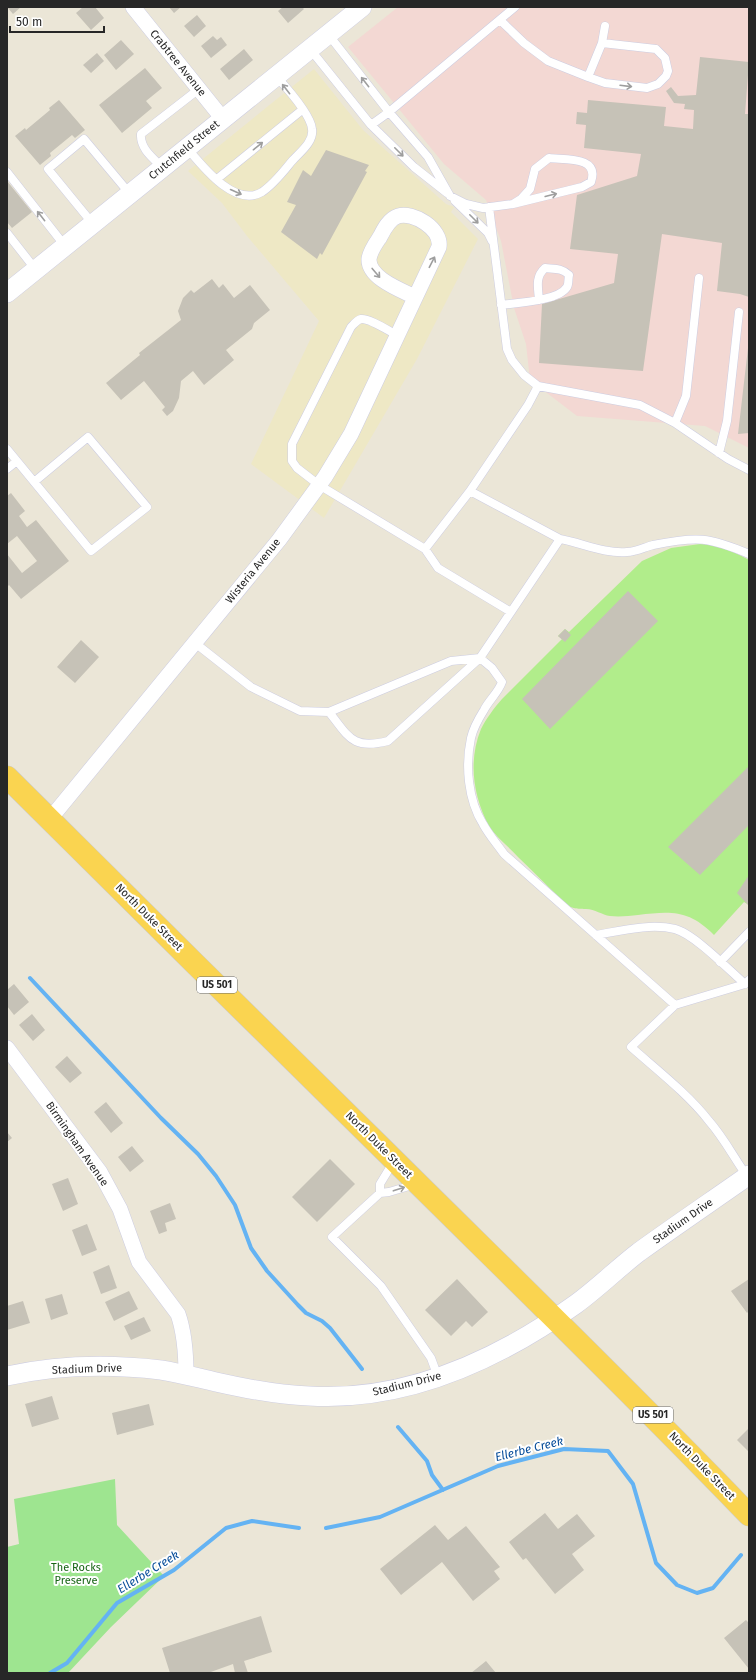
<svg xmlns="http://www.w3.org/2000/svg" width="756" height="1680" viewBox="0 0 756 1680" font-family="'Fira Sans',sans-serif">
	<rect width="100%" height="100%" fill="#ebe6d7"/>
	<!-- education -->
	<path fill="#eee8c5" d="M 314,69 L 363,130 L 446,204 L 454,207 L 451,212 L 478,239 L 417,359 L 324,518 L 251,464 L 319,321 L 247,236 L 222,203 L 188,171 Z"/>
	<!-- medical -->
	<path fill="#f3d8d3" d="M 398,7 L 749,7 L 749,448 L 705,426 L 577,416 L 530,380 L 526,344 L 514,308 L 501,241 L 486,200 L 444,164 L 348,47 Z"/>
	<!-- green -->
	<path fill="#9ee590" d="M 115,1479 L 117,1525 L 164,1576 L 111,1627 L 68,1673 L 7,1673 L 7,1547 L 19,1544 L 14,1499 Z"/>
	<!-- pitch -->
	<path fill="#b1ed8b" d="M 700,544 C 719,545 733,551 749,560 L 749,905 L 744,902 L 714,935 C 689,910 672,911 638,915 C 629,916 619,917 610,916 C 602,915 595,909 586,909 C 577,908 578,910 568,906 C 551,890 535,873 518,857 C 509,847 496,837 489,826 C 473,796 468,761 481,729 C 486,719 494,708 502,699 L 562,639 L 558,636 L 565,629 L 569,632 L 642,561 L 671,548 Z"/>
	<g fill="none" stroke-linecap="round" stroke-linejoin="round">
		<!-- stream -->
		<path stroke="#64b3f3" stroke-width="4" d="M 30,978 L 161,1118 L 198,1154 L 216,1176 L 235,1205 L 251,1248 L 267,1271 L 298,1305 L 306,1313 L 322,1321 L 330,1328 L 362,1369
			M 398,1427 L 427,1461 L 432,1475 L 443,1490
			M 326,1528 L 380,1517 L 498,1466 L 564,1449 L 608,1451 L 633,1484 L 656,1563 L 677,1585 L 697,1593 L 713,1588 L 741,1555
			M 50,1673 L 67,1663 L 117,1603 L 174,1570 L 226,1528 L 252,1521 L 299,1528"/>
	</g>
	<!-- building -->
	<path fill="#c6c2b7" d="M 7,7 L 21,7 L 13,14 Z
		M 83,7 L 95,7 L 104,18 L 91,30 L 76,13 Z
		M 169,7 L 181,7 L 174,13 Z
		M 283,7 L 302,7 L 304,9 L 288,23 L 278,11 Z
		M 197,15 L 206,26 L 194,37 L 184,26 Z
		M 213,36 L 217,40 L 221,37 L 227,45 L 211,58 L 201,46 Z
		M 121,40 L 134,54 L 116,70 L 104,55 Z
		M 244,49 L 253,60 L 229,80 L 220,69 Z
		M 97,53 L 104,61 L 91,73 L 83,65 Z
		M 700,57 L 749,62 L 745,114 L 749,114 L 749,297 L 740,294 L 717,291 L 722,243 L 662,234 L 643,371 L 539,363 L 542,304 L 614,283 L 618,254 L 570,249 L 577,195 L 637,176 L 641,154 L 584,148 L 586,125 L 576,124 L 577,112 L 587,113 L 588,100 L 666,107 L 664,126 L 693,129 L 694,110 L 684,109 L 685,104 L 674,103 L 666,91 L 671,87 L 678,96 L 696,95 Z
		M 145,68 L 162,88 L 146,101 L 152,108 L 122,133 L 99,105 Z
		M 59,100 L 85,130 L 75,138 L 72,135 L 50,153 L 51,156 L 40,165 L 15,136 L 25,128 L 26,130 L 50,110 L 49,108 Z
		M 326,150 L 369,165 L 365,171 L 367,172 L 322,255 L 320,253 L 317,259 L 281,232 L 296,205 L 287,202 L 303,170 L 311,176 Z
		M 7,181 L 32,212 L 12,228 L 7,222 Z
		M 212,279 L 219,288 L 223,284 L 234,298 L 250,285 L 270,310 L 254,323 L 252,329 L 226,350 L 234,360 L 204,385 L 193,371 L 181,381 L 179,398 L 173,411 L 167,416 L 162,410 L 165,407 L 144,381 L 121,400 L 106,383 L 140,355 L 139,353 L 181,320 L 178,311 L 183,298 L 191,290 L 194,293 Z
		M 748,348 L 749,433 L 738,434 Z
		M 11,493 L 25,511 L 19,516 L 27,527 L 36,520 L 69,561 L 21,599 L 9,585 L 7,587 L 7,554 L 22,573 L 37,561 L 17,536 L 7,544 L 7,496 Z
		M 628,591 L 658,621 L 550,729 L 522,699 Z
		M 565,629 L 571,635 L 565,642 L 558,636 Z
		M 81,640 L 99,657 L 75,683 L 57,667 Z
		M 749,766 L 749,825 L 700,875 L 668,847 Z
		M 749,875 L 749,905 L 748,905 L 737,893 Z
		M 14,984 L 29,1002 L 14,1015 L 7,1006 L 7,990 Z
		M 32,1014 L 45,1030 L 33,1041 L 19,1025 Z
		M 67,1056 L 82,1073 L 70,1083 L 55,1067 Z
		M 106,1102 L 123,1123 L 111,1133 L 94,1112 Z
		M 7,1132 L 12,1138 L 7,1142 Z
		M 132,1146 L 144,1161 L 130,1172 L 118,1157 Z
		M 330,1159 L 355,1184 L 317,1222 L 292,1197 Z
		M 68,1178 L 78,1204 L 63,1211 L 52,1184 Z
		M 170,1203 L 176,1219 L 165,1223 L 167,1231 L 159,1234 L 150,1211 Z
		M 87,1224 L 97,1250 L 82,1256 L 72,1230 Z
		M 109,1265 L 117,1288 L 101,1294 L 93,1272 Z
		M 457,1279 L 488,1312 L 472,1327 L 466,1321 L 451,1336 L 425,1310 Z
		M 749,1279 L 749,1311 L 747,1313 L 731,1291 Z
		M 129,1291 L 138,1309 L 114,1321 L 105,1302 Z
		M 62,1294 L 68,1314 L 51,1320 L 45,1299 Z
		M 23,1301 L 30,1323 L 7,1330 L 7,1306 Z
		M 144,1317 L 151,1331 L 131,1340 L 124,1326 Z
		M 52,1396 L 59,1419 L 32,1427 L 25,1404 Z
		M 149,1404 L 154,1425 L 117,1435 L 112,1413 Z
		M 749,1428 L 749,1452 L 737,1440 Z
		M 545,1513 L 558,1529 L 577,1514 L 595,1536 L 572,1554 L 584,1570 L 555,1594 L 526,1558 L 523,1560 L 509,1542 Z
		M 435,1525 L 448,1540 L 466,1526 L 500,1567 L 494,1571 L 500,1579 L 473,1601 L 442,1562 L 401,1595 L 380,1569 Z
		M 261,1616 L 272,1652 L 244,1661 L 248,1673 L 235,1673 L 233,1664 L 208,1673 L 170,1673 L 162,1648 Z
		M 746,1620 L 749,1623 L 749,1669 L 724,1638 Z
		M 486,1661 L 496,1673 L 471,1673 Z"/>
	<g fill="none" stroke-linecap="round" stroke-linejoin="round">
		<!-- service casing -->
		<g stroke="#cdcde1" stroke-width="9">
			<path id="service" d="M 500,20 L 524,43 L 548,61 L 588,77 L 605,83 L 647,88 L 658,84 L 666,76 L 668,71 L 665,58 L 656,49 L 602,43
				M 328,34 L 389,112 L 428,157 L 450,196 L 466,204 L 483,208 L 513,204 L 582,187 L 591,182 C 600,156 565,160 549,158 L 535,169 L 530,189 L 521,199 L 513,204
				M 310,49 L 371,125 L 414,167 L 447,193
				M 588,77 L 602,43 L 605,26
				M 371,125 L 389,112 L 515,7
				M 187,148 C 203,167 235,208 262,192 C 274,184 283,172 292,161 C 300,152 314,142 312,129 C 311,115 286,87 276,76
				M 163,168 C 153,158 140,149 141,134 L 199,89
				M 7,172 L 65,246
				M 217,179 L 302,110
				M 455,201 L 488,233 L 492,241
				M 489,207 L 507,349 L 512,360 L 524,375 L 538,386 L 640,405 L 675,423 L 728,459 L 749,470
				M 93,224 L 48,169 L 84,139 L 130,194
				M 7,233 L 36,270
				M 501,305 C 516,303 559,301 567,287 C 569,284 568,279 569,275 C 562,268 555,269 545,268 C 535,277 538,287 539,300
				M 397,335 C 389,331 369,318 361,319 C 357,320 354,324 351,327 L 292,444 L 292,461 L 297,468 L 319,485 L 425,549 L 470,491 L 560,539
				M 675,423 L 686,396 L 699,278
				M 7,449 L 91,551 L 147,507 L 88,437 L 34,482
				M 719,453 L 727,421 L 739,312
				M 7,469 L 17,461
				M 470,491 L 528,405 L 538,386
				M 425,549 L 438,568 L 511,612
				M 195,643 L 251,687 L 300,711 L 329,712 C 349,737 352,750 388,741 L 480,658 L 451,661 L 329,712
				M 596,935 C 620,931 650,923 675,929 C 694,934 728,969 745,984
				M 720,962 L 749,932
				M 675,1005 L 504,854 C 497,844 489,835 483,824 C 468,800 465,766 471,738 C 473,729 479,718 484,710 C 489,700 498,693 502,682 L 492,668 L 480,658 L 560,539 C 582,543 605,554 627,552 C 636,552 645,547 653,545 C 697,536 709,537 749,554
				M 747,1176 C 734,1158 724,1138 709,1121 C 688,1094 657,1070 631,1047 L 675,1005 L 745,984 L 749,980
				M 416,1184 L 389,1192 L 380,1193 L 332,1237 L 381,1286 L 431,1358 L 438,1377
				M 380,1193 L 380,1184 L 394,1161"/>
		</g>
		<!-- minor casing -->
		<g stroke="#cdcde1" stroke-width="16">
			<path id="minor" d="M 133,7 L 223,119
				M 50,819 L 279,540 L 325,477 L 351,434 L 439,247 C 442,229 413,211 398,216 C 389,219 384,229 380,237 C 376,243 370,251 369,259 C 368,278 401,290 415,297
				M 7,1048 L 100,1172 L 120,1209 L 139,1262 L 178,1314 C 185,1334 186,1355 186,1375"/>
		</g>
		<!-- tertiary casing -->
		<g stroke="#cdcde1" stroke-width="20">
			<path id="tertiary" d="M 7,293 L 362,7
				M 7,1376 C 57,1365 110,1364 161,1370 C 180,1373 198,1378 216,1382 C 247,1389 278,1395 309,1396 C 406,1402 499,1359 576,1304 C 598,1288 618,1268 639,1252 C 675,1226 712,1201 749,1175"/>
		</g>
		<!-- trunk casing -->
		<g stroke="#cbcbcb" stroke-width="23">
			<path id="trunk" d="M 7,777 C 134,903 260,1029 388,1154 C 509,1274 631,1392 749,1515"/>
		</g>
		<!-- service -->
		<use href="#service" stroke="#fff" stroke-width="8"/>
		<!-- minor -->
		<use href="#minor" stroke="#fff" stroke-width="15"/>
		<!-- tertiary -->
		<use href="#tertiary" stroke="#fff" stroke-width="19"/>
		<!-- trunk -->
		<use href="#trunk" stroke="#fad450" stroke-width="22"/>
	</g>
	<!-- one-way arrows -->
	<defs><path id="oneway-shaft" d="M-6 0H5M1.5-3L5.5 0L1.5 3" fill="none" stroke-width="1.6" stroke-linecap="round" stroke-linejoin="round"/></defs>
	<g stroke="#9e9e9e">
		<use href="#oneway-shaft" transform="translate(365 82) rotate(-128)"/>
		<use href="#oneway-shaft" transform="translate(626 86) rotate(7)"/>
		<use href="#oneway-shaft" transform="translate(286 89) rotate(-128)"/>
		<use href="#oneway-shaft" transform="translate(258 146) rotate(-39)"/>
		<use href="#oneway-shaft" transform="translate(399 152) rotate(45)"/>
		<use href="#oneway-shaft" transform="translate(236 192) rotate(24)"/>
		<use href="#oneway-shaft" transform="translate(551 195) rotate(-14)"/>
		<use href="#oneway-shaft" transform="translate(41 216) rotate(-128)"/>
		<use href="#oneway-shaft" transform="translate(474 219) rotate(45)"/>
		<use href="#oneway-shaft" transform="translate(432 262) rotate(-63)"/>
		<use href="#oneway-shaft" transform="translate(376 273) rotate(50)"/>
		<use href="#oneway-shaft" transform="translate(399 1189) rotate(-18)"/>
	</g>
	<g text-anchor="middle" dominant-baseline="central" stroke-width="4" stroke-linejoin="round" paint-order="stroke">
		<!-- shield labels -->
		<g fill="#fff" stroke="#686868" stroke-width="1">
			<rect x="197" y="977" width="40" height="16" rx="3"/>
			<rect x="633" y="1407" width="40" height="16" rx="3"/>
		</g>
		<g font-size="10" font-weight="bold" fill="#272727">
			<text x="217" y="985">US 501</text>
			<text x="653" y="1415">US 501</text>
		</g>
		<!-- street labels -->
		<g font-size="11" fill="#272727" stroke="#fff">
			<text transform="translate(178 63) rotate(51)">Crabtree Avenue</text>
			<text transform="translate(184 150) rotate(-39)">Crutchfield Street</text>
			<text transform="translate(253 571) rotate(-51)">Wisteria Avenue</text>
			<text transform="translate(149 917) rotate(45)">North Duke Street</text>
			<text transform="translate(77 1144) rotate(55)">Birmingham Avenue</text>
			<text transform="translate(379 1145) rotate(45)">North Duke Street</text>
			<text transform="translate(683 1221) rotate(-35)">Stadium Drive</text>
			<text transform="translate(87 1369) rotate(-2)">Stadium Drive</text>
			<text transform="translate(407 1384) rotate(-14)">Stadium Drive</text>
			<text transform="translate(702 1466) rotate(46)">North Duke Street</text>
		</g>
		<!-- park labels -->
		<g font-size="11" fill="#186516" stroke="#fff">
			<text x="76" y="1567">The Rocks<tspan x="76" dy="13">Preserve</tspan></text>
		</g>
		<!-- water labels -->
		<g font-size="12" font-style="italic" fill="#074d9a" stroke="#fff">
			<text transform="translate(529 1449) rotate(-14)">Ellerbe Creek</text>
			<text transform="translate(148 1572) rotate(-32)">Ellerbe Creek</text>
		</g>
	</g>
	<!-- border -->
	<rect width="756" height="1680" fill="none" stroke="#272727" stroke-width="16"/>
	<!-- scale -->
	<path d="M10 26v6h94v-6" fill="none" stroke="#272727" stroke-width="2"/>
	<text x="16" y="26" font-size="12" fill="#272727" stroke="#ffffff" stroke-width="3" paint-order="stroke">50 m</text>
</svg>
